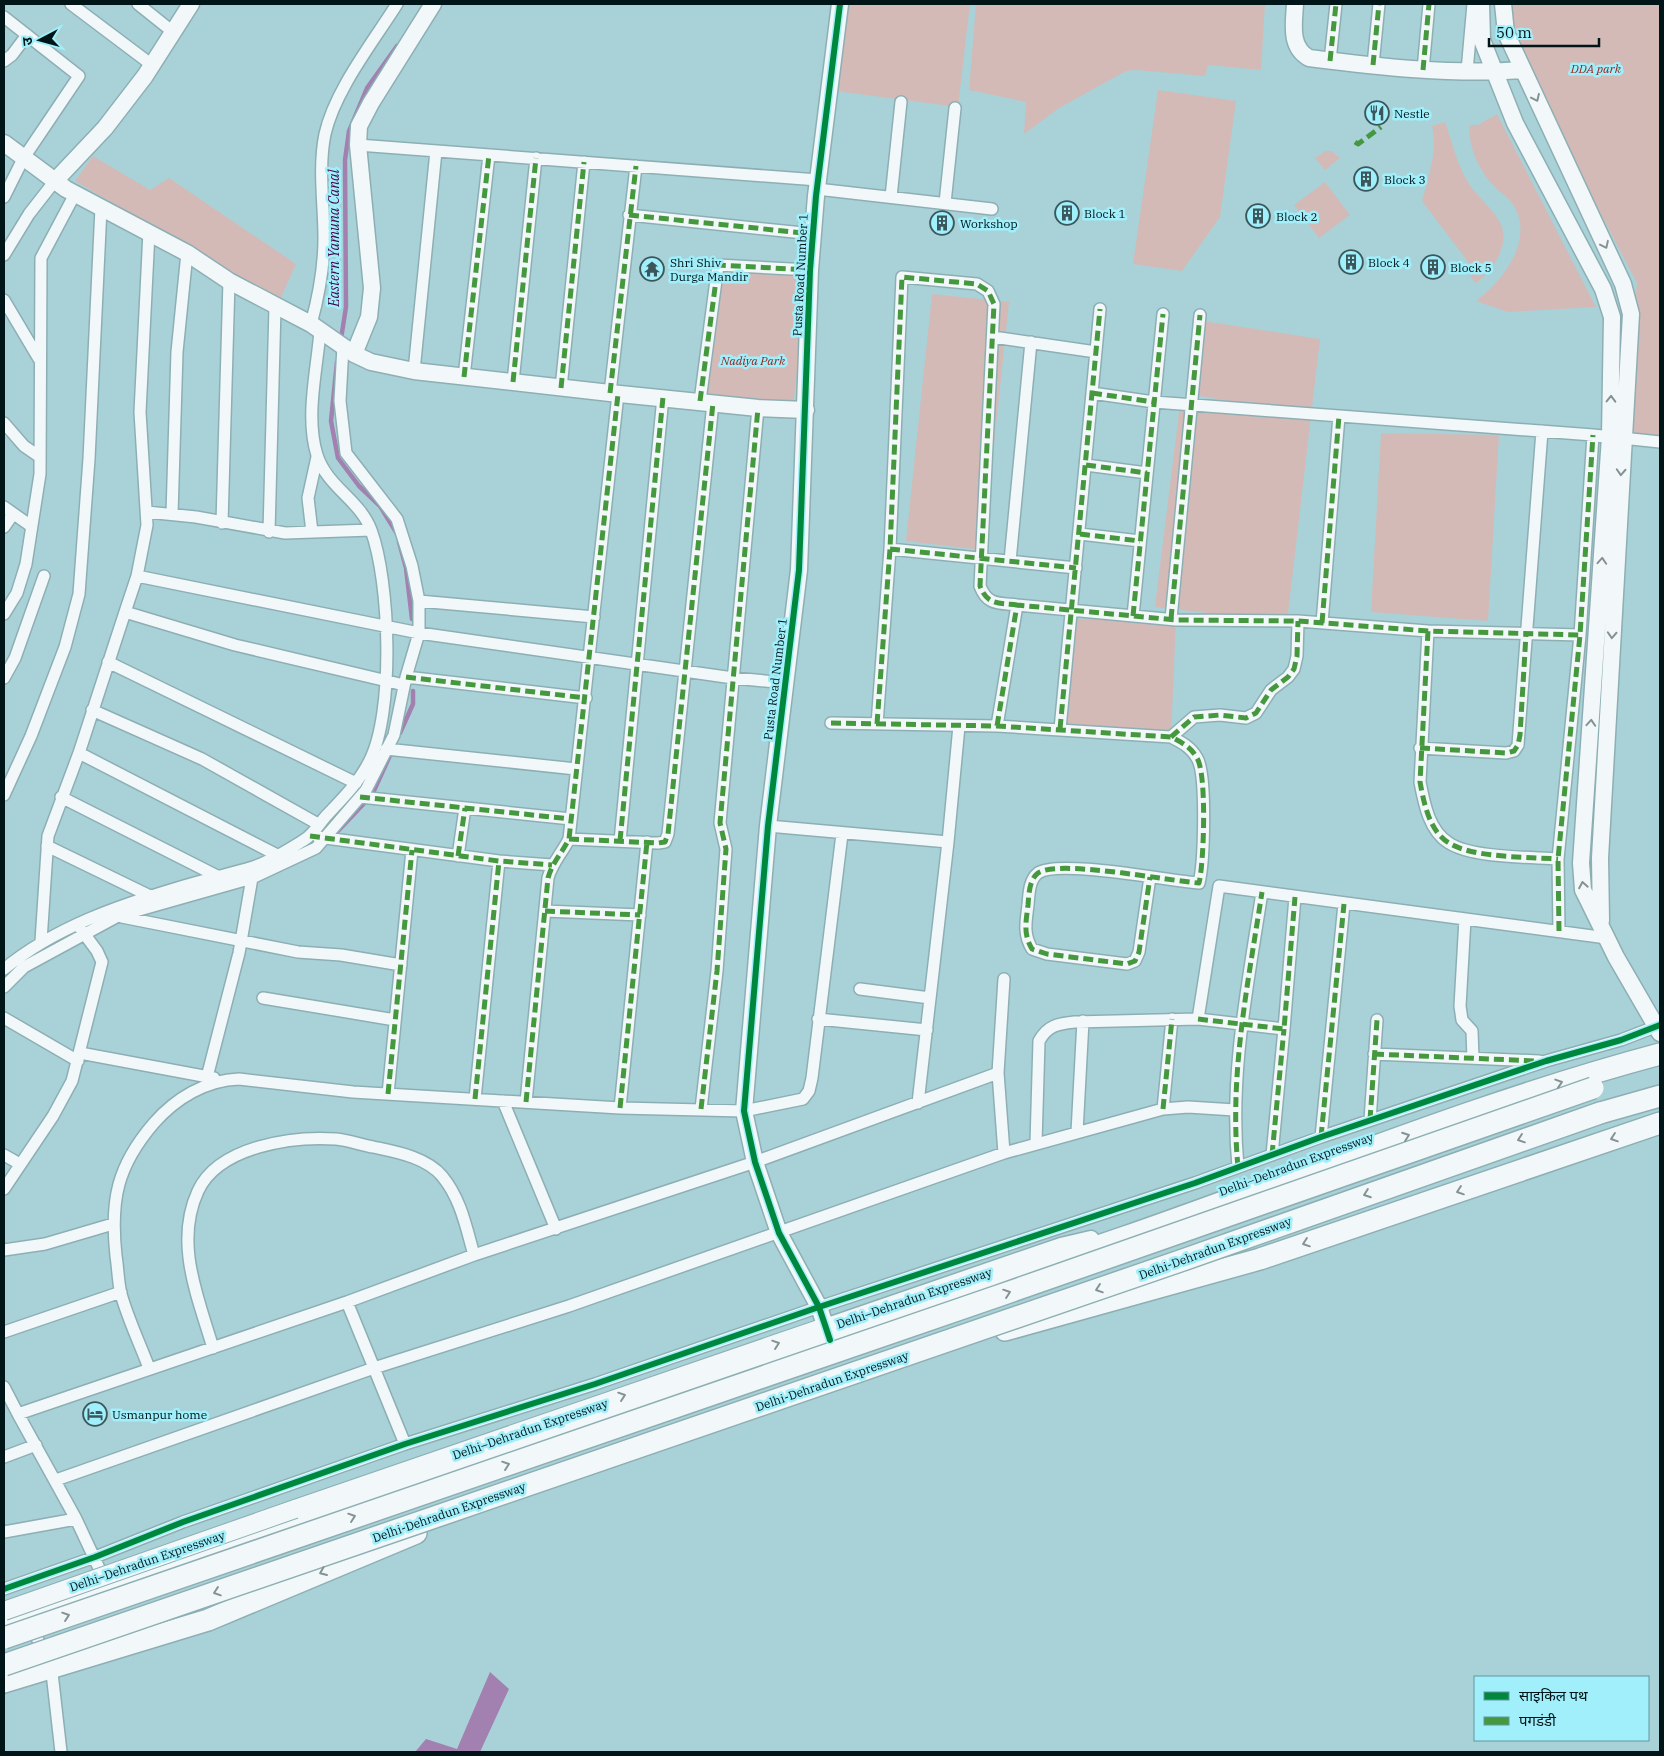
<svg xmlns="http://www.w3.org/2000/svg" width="1664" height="1756" viewBox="0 0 1664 1756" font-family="'IBM Plex Serif','Noto Sans Devanagari',serif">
	<rect width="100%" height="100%" fill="#a8d2d8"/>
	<!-- green -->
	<path fill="#d3bab7" d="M 842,4 L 970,4 L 958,107 L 828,90 Z
		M 976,4 L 1265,4 L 1261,70 L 1208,65 L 1205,76 L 1136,70 L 1126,71 L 1059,108 L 1024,134 L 1026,102 L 969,90 Z
		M 1511,4 L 1660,4 L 1660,442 L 1622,438 L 1637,283 L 1506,33 Z
		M 1158,90 L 1236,101 L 1220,217 L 1182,271 L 1133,264 Z
		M 1497,114 L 1596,307 L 1508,312 L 1476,301 C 1504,280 1536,238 1512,203 C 1508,197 1500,193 1495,187 C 1479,171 1469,149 1469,125 L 1478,125 Z
		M 1445,122 C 1452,142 1458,167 1469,184 C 1486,209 1516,222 1498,257 C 1492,268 1487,275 1476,283 L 1470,276 L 1475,271 L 1422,201 C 1428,179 1438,149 1432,126 Z
		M 1325,151 L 1332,151 L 1340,158 L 1325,170 L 1315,158 Z
		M 93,156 L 150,190 L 169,178 L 296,264 L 279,302 L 75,181 Z
		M 1325,182 L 1350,215 L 1319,238 L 1294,205 Z
		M 724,264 L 807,274 L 793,408 L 700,401 Z
		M 932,294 L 1009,302 L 983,550 L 906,541 Z
		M 1203,321 L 1320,339 L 1287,622 L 1155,607 L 1180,404 L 1302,413 L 1194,395 Z
		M 1381,433 L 1499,435 L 1488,621 L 1371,612 Z
		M 1072,619 L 1176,620 L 1171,737 L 1060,729 Z"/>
	<!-- water -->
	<path fill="#a280b0" d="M 490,1672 L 509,1689 L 480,1752 L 415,1752 L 426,1739 L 457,1749 Z"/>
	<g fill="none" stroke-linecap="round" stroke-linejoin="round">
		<!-- stream -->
		<path stroke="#a280b0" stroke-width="4.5" d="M 341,339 L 346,307 L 345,160 L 349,131 L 367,88 L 397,46
			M 337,362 L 331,421 L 338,458 L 359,486 L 380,506 L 396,532
			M 399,542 L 406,568 L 412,619
			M 400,733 L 413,704 L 413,691
			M 337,832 L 372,795 L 392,751"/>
		<!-- street casing -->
		<g stroke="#8dafb4" stroke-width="14">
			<path id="street" d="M 71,4 L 152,65
				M 138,4 L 173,32
				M 4,17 L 79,76 L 23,159 L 4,197
				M 4,61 L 12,55 L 27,35
				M 1330,61 L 1336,4
				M 1373,65 L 1379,4
				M 1423,70 L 1429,4
				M 1467,71 L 1473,4
				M 358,145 L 818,180
				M 817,189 L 992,209
				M 891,197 L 901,102
				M 945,203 L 955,108
				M 629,215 L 813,234
				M 4,255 L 29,214 L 54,182
				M 4,300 L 39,359
				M 311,324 C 319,295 324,268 324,238 C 324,204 318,168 325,134 C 335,90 373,42 397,4
				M 993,337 L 1096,352
				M 414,371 L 436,151
				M 464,377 L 489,155
				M 513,382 L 536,158
				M 561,388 L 584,162
				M 610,393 L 636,166
				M 1092,393 L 1154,402 L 1593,435 L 1660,442
				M 700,401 L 718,265 L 810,270
				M 4,423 L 24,446 L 40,457
				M 1086,465 L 1147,473
				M 4,507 L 31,526
				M 147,512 L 196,517 L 285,533 L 371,530
				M 172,514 L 177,352 L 187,253
				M 222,523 L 229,281
				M 4,527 L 13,514
				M 269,532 L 275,307
				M 312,532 L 308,498 L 317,457
				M 1080,534 L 1140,541
				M 890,549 L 1076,568
				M 1010,561 L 1031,342
				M 137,576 L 419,633 L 733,678 L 787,683
				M 419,601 L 594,617
				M 125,612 L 235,645 L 404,685
				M 4,614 L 17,593 L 26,564 L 40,474 L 41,258 L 75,194
				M 1133,616 L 1163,314
				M 1171,619 L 1200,315
				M 1322,623 L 1339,416
				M 1428,631 L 1420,782 C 1424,803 1429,831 1449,843 C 1472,858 1530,857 1558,859
				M 108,662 L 356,783
				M 406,677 L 586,698
				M 4,678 L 15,658 L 44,576
				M 92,710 L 202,759 L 318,824
				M 831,723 L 997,726 L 1171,737 C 1181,742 1191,747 1197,758 C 1207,774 1204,863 1199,883 C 1169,881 1058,859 1038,873 C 1029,880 1029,894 1028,905 C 1026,922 1023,934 1032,949 L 1047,954 L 1127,964 L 1135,961 L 1139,952 L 1150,877
				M 877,724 L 890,549 L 902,277 L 977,284 L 988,291 L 994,304 L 980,586 C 987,605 998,603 1017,605
				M 997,726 L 1017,605 L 1176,620 L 1298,621 L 1428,631 L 1580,635 L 1593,435
				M 1060,729 L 1100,309
				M 1171,737 L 1194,717 L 1220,715 L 1246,718 L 1256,713 L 1271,690 L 1288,677 L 1294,669 L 1297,656 L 1298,621
				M 1420,748 L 1506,753 L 1514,751 L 1518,745 L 1542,431
				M 386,749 L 576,769
				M 79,753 L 277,855
				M 4,795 L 31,736 L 65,647 L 79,594 L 89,459 L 101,208
				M 61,797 L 217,876
				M 360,797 L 571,819
				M 768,826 L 948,842 L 918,1103
				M 318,837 L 499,861 L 552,865
				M 569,839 L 658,843 L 665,842 L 668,834 L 713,403
				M 620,841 L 663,397
				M 948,842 L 959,726
				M 47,846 L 150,896
				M 458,856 L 465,808
				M 545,911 L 640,915
				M 122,917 L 298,952 L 341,955 L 401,965
				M 1465,919 L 1460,1006 L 1462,1020 L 1472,1031 L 1473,1058
				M 1559,931 L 1558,859 L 1580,635
				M 41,941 L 48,836 L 79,753 L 125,612 L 137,576 L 147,525 L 140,412 L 149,232
				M 4,969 C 55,927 120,905 184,886 C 207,879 230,874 253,867 C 271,861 288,850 304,840 C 314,834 320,822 328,814 C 343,798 359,782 369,762 C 395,713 390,581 371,530 C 360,500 327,487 317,455 C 305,417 317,370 320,331
				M 4,987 L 24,967 L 118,916 L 252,878 L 316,848 L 366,790 L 394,735 L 406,677 L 419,633 L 419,601 L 412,566 L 397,519 L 346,453 L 340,401 L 343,346
				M 860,989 L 930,998
				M 263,998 L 395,1020
				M 4,1018 L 78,1061
				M 818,1019 L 927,1030
				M 1198,1019 L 1284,1029 L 1295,897
				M 80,1053 L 214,1078
				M 1374,1054 L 1539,1061
				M 998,1073 L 1004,979
				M 207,1077 L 239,953 L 253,872
				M 388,1094 L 412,850
				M 475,1099 L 499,861
				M 503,1101 L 556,1229
				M 526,1102 L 548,878 C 552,863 562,853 569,839 L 618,394
				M 620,1108 L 647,842
				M 701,1109 L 717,971 L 726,849 L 720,823 L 758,408
				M 1163,1109 L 1172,1019
				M 1370,1120 L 1377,1020
				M 1077,1132 L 1083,1021
				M 1321,1137 L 1344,904
				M 1036,1143 L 1039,1041 C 1048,1025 1058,1024 1075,1022 L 1198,1019 L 1219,886 L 1607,938
				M 4,1155 L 20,1164
				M 1272,1155 L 1284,1029
				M 1238,1167 C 1229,1074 1248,984 1262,892
				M 4,1189 L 53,1116 L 72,1081 L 102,962 L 97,951 L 80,928
				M 4,1250 L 45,1244 L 113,1224
				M 4,1332 L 121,1292
				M 213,1348 C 198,1297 174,1243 198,1191 C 219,1146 293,1136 336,1139 C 348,1140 361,1145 373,1147 C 396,1152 426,1157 442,1176 C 461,1199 466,1227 474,1255
				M 149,1368 C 140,1344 128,1319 121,1294 C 118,1282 118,1268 116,1256 C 110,1200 117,1166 154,1123 C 176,1098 206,1080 239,1079 L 353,1092 L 620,1108 L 744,1111 L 803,1099 L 809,1091 L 812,1078 L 842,834
				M 4,1387 L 18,1414 L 347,1302 L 474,1255 L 755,1162 L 998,1073 L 1004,1153
				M 18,1414 L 76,1519 L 105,1581
				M 405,1444 L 374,1368 L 569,1306 L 1004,1153 L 1163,1109 L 1188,1107 L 1235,1110
				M 4,1457 L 36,1445
				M 56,1480 L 374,1368 L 347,1302
				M 4,1532 L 76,1519
				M 4,1589 L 95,1557 L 183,1522 L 405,1444 L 595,1384 L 819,1307 L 1195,1183 L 1321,1137 L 1546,1061 L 1621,1040 L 1660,1025
				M 31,1624 L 52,1673 L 61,1752"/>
		</g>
		<!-- secondary casing -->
		<g stroke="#8dafb4" stroke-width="19">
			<path id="secondary" d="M 1295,4 C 1294,23 1289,47 1309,58 C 1379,67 1452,75 1523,70
				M 1481,4 L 1482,40 L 1515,123 L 1603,289 L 1612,317 L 1610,437 L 1581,863 L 1583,890 L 1588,900 L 1616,957 L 1660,1033
				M 1503,4 L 1506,33 L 1623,284 L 1631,314 L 1600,858 L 1601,921
				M 4,143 L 66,189 L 187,253 L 229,281 L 311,324 L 354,354 L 371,362 L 414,371 L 610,393 L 758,408 L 806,410
				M 54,182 L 105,128 L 145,76 L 191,4
				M 354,354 L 369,317 L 372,288 L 358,145 L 359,126 L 371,103 L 433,4
				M 825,1327 L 1061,1246 L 1091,1239
				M 830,1340 L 819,1307 L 779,1233 L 755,1162 L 744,1111 L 768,826 L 799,570 L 810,270 L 816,196 L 840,4"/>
		</g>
		<!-- primary casing -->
		<g stroke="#8dafb4" stroke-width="20">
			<path id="primary" d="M 295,1509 L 825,1327"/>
		</g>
		<!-- highway casing -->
		<g stroke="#8dafb4" stroke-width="24">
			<path id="highway" d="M 1600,1113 L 1660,1096
				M 1005,1330 L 1260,1259 L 1660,1123
				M 4,1621 C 376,1495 747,1366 1119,1239 C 1299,1177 1476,1103 1660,1054
				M 4,1682 L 208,1620 L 416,1533"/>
		</g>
		<!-- street -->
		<use href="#street" stroke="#f2f8f9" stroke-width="11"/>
		<!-- secondary -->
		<use href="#secondary" stroke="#f2f8f9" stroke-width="16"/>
		<!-- primary -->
		<use href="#primary" stroke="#f2f8f9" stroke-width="18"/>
		<!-- highway -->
		<use href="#highway" stroke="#f2f8f9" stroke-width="21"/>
		<!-- primary-bridge casing -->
		<g stroke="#8dafb4" stroke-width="20" stroke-linecap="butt">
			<path id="primary-bridge" d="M 4,1611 L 295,1509"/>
		</g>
		<!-- highway-bridge casing -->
		<g stroke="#8dafb4" stroke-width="24" stroke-linecap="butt">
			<path id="highway-bridge" d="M 4,1638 L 998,1296 L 1593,1088
				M 4,1665 L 1180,1261 L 1600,1113"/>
		</g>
		<!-- primary-bridge -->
		<use href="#primary-bridge" stroke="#f2f8f9" stroke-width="18"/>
		<!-- highway-bridge -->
		<use href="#highway-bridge" stroke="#f2f8f9" stroke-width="21"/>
		<!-- quiet -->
		<path stroke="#46983e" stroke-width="5" stroke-dasharray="10 5" stroke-linecap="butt" d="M 1330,61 L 1336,4
			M 1373,65 L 1379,4
			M 1423,70 L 1429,4
			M 1355,142 L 1358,144 L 1381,127
			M 629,215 L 813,234
			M 464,377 L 489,155
			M 513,382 L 536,158
			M 561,388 L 584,162
			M 610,393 L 636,166
			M 1092,393 L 1154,402
			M 700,401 L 718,265 L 810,270
			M 1086,465 L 1147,473
			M 1080,534 L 1140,541
			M 890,549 L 1076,568
			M 1133,616 L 1163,314
			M 1171,619 L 1200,315
			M 1322,623 L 1339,416
			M 1428,631 L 1420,782 C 1424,803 1429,831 1449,843 C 1472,858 1530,857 1558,859
			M 406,677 L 586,698
			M 831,723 L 997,726 L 1171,737 C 1181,742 1191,747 1197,758 C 1207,774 1204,863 1199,883 C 1169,881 1058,859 1038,873 C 1029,880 1029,894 1028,905 C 1026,922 1023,934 1032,949 L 1047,954 L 1127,964 L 1135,961 L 1139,952 L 1150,877
			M 877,724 L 890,549 L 902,277 L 977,284 L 988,291 L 994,304 L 980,586 C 987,605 998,603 1017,605
			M 997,726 L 1017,605 L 1176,620 L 1298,621 L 1428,631 L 1580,635 L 1593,435
			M 1060,729 L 1100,309
			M 1171,737 L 1194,717 L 1220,715 L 1246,718 L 1256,713 L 1271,690 L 1288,677 L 1294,669 L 1297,656 L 1298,621
			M 1420,748 L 1506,753 L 1514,751 L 1518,745 L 1520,735 L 1526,634
			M 360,797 L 571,819
			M 310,836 L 499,861 L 552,865
			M 569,839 L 658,843 L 665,842 L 668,834 L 713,403
			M 620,841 L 663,397
			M 458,856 L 465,808
			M 545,911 L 640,915
			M 1559,931 L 1558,859 L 1580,635
			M 1198,1019 L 1284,1029 L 1295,897
			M 1374,1054 L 1536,1061
			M 388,1094 L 412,850
			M 475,1099 L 499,861
			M 526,1102 L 548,878 C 552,863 562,853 569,839 L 618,394
			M 620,1108 L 647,842
			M 701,1109 L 717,971 L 726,849 L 720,823 L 758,408
			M 1163,1109 L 1172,1019
			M 1370,1120 L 1377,1020
			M 1321,1137 L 1344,904
			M 1272,1155 L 1284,1029
			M 1238,1167 C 1229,1074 1248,984 1262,892"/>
		<!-- cycleway casing -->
		<g stroke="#a1effa" stroke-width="9">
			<path id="cycleway" d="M 830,1340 L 819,1307 L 779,1233 L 755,1162 L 744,1111 L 768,826 L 799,570 L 810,270 L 816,196 L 840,4
				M 4,1589 L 95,1557 L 183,1522 L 405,1444 L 595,1384 L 819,1307 L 1195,1183 L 1321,1137 L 1546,1061 L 1621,1040 L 1660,1025"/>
		</g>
		<!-- cycleway -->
		<use href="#cycleway" stroke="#00873e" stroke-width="6"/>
	</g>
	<!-- one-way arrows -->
	<defs><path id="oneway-chevron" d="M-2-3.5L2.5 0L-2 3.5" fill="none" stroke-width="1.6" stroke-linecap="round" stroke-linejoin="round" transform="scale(1.25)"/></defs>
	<g stroke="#859294">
		<use href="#oneway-chevron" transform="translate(1536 98) rotate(65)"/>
		<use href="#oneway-chevron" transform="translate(1605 245) rotate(65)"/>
		<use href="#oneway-chevron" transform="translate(1611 399) rotate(-89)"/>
		<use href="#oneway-chevron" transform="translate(1621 472) rotate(93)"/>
		<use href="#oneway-chevron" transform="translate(1602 561) rotate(-86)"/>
		<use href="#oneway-chevron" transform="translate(1612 635) rotate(93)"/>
		<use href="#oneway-chevron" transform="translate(1591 723) rotate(-86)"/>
		<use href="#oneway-chevron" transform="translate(1583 885) rotate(-100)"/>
		<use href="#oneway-chevron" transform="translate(1559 1083) rotate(-18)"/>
		<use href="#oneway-chevron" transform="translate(1406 1136) rotate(-20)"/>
		<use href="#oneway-chevron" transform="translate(1614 1138) rotate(161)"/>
		<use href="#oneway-chevron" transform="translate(1521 1139) rotate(161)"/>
		<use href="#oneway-chevron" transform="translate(1460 1191) rotate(161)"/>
		<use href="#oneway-chevron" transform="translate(1367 1194) rotate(160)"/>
		<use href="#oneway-chevron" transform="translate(1306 1243) rotate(161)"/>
		<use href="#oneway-chevron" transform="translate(1099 1289) rotate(161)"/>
		<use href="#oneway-chevron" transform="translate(1007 1293) rotate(-19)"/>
		<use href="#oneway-chevron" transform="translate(776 1344) rotate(-19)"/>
		<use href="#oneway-chevron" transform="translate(622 1396) rotate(-19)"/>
		<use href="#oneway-chevron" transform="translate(506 1465) rotate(-19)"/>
		<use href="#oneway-chevron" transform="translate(352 1517) rotate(-19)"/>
		<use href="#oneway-chevron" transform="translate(323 1572) rotate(157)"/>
		<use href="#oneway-chevron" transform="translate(217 1592) rotate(161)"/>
		<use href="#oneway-chevron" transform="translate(66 1616) rotate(-19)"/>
	</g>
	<!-- icons -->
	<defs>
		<g id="restaurant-ring" transform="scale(1.25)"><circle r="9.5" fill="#a1effa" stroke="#3b575b" stroke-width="1.5"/><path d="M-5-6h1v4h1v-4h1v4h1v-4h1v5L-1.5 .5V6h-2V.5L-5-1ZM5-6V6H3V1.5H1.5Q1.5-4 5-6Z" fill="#3b575b"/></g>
		<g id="building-ring" transform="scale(1.25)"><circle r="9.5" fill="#a1effa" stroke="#3b575b" stroke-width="1.5"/><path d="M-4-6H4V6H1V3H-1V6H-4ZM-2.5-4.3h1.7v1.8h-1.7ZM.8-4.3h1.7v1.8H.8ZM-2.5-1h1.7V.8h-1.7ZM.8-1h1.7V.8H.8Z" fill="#3b575b"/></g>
		<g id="temple-ring" transform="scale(1.25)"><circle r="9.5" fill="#a1effa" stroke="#3b575b" stroke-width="1.5"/><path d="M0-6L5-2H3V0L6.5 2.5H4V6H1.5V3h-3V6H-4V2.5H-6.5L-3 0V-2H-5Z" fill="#3b575b"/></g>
		<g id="hotel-ring" transform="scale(1.25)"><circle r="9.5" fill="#a1effa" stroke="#3b575b" stroke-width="1.5"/><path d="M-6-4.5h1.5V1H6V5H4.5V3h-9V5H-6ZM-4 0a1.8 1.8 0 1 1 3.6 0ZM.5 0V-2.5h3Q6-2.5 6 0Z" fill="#3b575b"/></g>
	</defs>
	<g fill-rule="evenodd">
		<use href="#restaurant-ring" x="1377" y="113"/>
		<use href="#building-ring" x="1366" y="179"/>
		<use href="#building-ring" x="1067" y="213"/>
		<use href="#building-ring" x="1258" y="216"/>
		<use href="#building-ring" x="942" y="223"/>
		<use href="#building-ring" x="1351" y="262"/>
		<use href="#building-ring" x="1433" y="267"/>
		<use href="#temple-ring" x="652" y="269"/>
		<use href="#hotel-ring" x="95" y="1414"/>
	</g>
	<g text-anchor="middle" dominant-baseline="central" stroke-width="5" stroke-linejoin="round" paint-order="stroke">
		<!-- park labels -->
		<g font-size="12" font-style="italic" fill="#97221f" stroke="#a1effa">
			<text x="1596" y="68">DDA park</text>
			<text x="753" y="360">Nadiya Park</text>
		</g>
		<!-- poi labels -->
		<g font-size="12" fill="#001518" stroke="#a1effa" text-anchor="start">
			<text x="1394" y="113">Nestle</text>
			<text x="1384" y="179">Block 3</text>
			<text x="1084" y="213">Block 1</text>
			<text x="1276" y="216">Block 2</text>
			<text x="960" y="223">Workshop</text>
			<text x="670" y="262">Shri Shiv<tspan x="670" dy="14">Durga Mandir</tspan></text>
			<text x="1368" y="262">Block 4</text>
			<text x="1450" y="267">Block 5</text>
			<text x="112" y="1414">Usmanpur home</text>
		</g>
		<!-- street labels -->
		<g font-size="12" fill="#001518" stroke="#a1effa">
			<text transform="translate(800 275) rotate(-87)">Pusta Road Number 1</text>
			<text transform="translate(775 679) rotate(-83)">Pusta Road Number 1</text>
			<text transform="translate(1296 1164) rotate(-20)">Delhi–Dehradun Expressway</text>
			<text transform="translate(1215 1248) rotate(-20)">Delhi-Dehradun Expressway</text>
			<text transform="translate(914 1298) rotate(-19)">Delhi–Dehradun Expressway</text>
			<text transform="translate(832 1381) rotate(-19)">Delhi-Dehradun Expressway</text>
			<text transform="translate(530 1429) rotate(-19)">Delhi–Dehradun Expressway</text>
			<text transform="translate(449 1512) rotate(-19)">Delhi-Dehradun Expressway</text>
			<text transform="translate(147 1561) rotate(-19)">Delhi–Dehradun Expressway</text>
		</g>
		<!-- water labels -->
		<g font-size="14" font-style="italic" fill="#460447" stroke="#a1effa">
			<text transform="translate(334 238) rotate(-90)">Eastern Yamuna Canal</text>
		</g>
	</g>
	<!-- border -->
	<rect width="1664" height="1756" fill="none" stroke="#001518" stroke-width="10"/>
	<!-- legend -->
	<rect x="1474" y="1676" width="175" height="65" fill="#a1effa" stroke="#6198a0"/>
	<rect x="1484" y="1692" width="25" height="8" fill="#00873e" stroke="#6198a0"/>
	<text x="1519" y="1701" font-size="15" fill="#001518">साइकिल पथ</text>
	<rect x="1484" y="1717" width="25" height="8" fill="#46983e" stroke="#6198a0"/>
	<text x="1519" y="1726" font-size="15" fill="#001518">पगडंडी</text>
	<!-- north arrow -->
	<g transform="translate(40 40) rotate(264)" stroke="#a1effa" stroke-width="4" paint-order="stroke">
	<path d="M0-4L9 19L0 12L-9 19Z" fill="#001518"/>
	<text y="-8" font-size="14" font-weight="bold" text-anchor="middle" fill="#001518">उ</text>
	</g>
	<!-- scale -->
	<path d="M1489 38v8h110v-8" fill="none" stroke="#001518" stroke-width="2.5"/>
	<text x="1496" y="38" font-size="15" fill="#001518" stroke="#a1effa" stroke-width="4" paint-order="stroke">50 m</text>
</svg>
